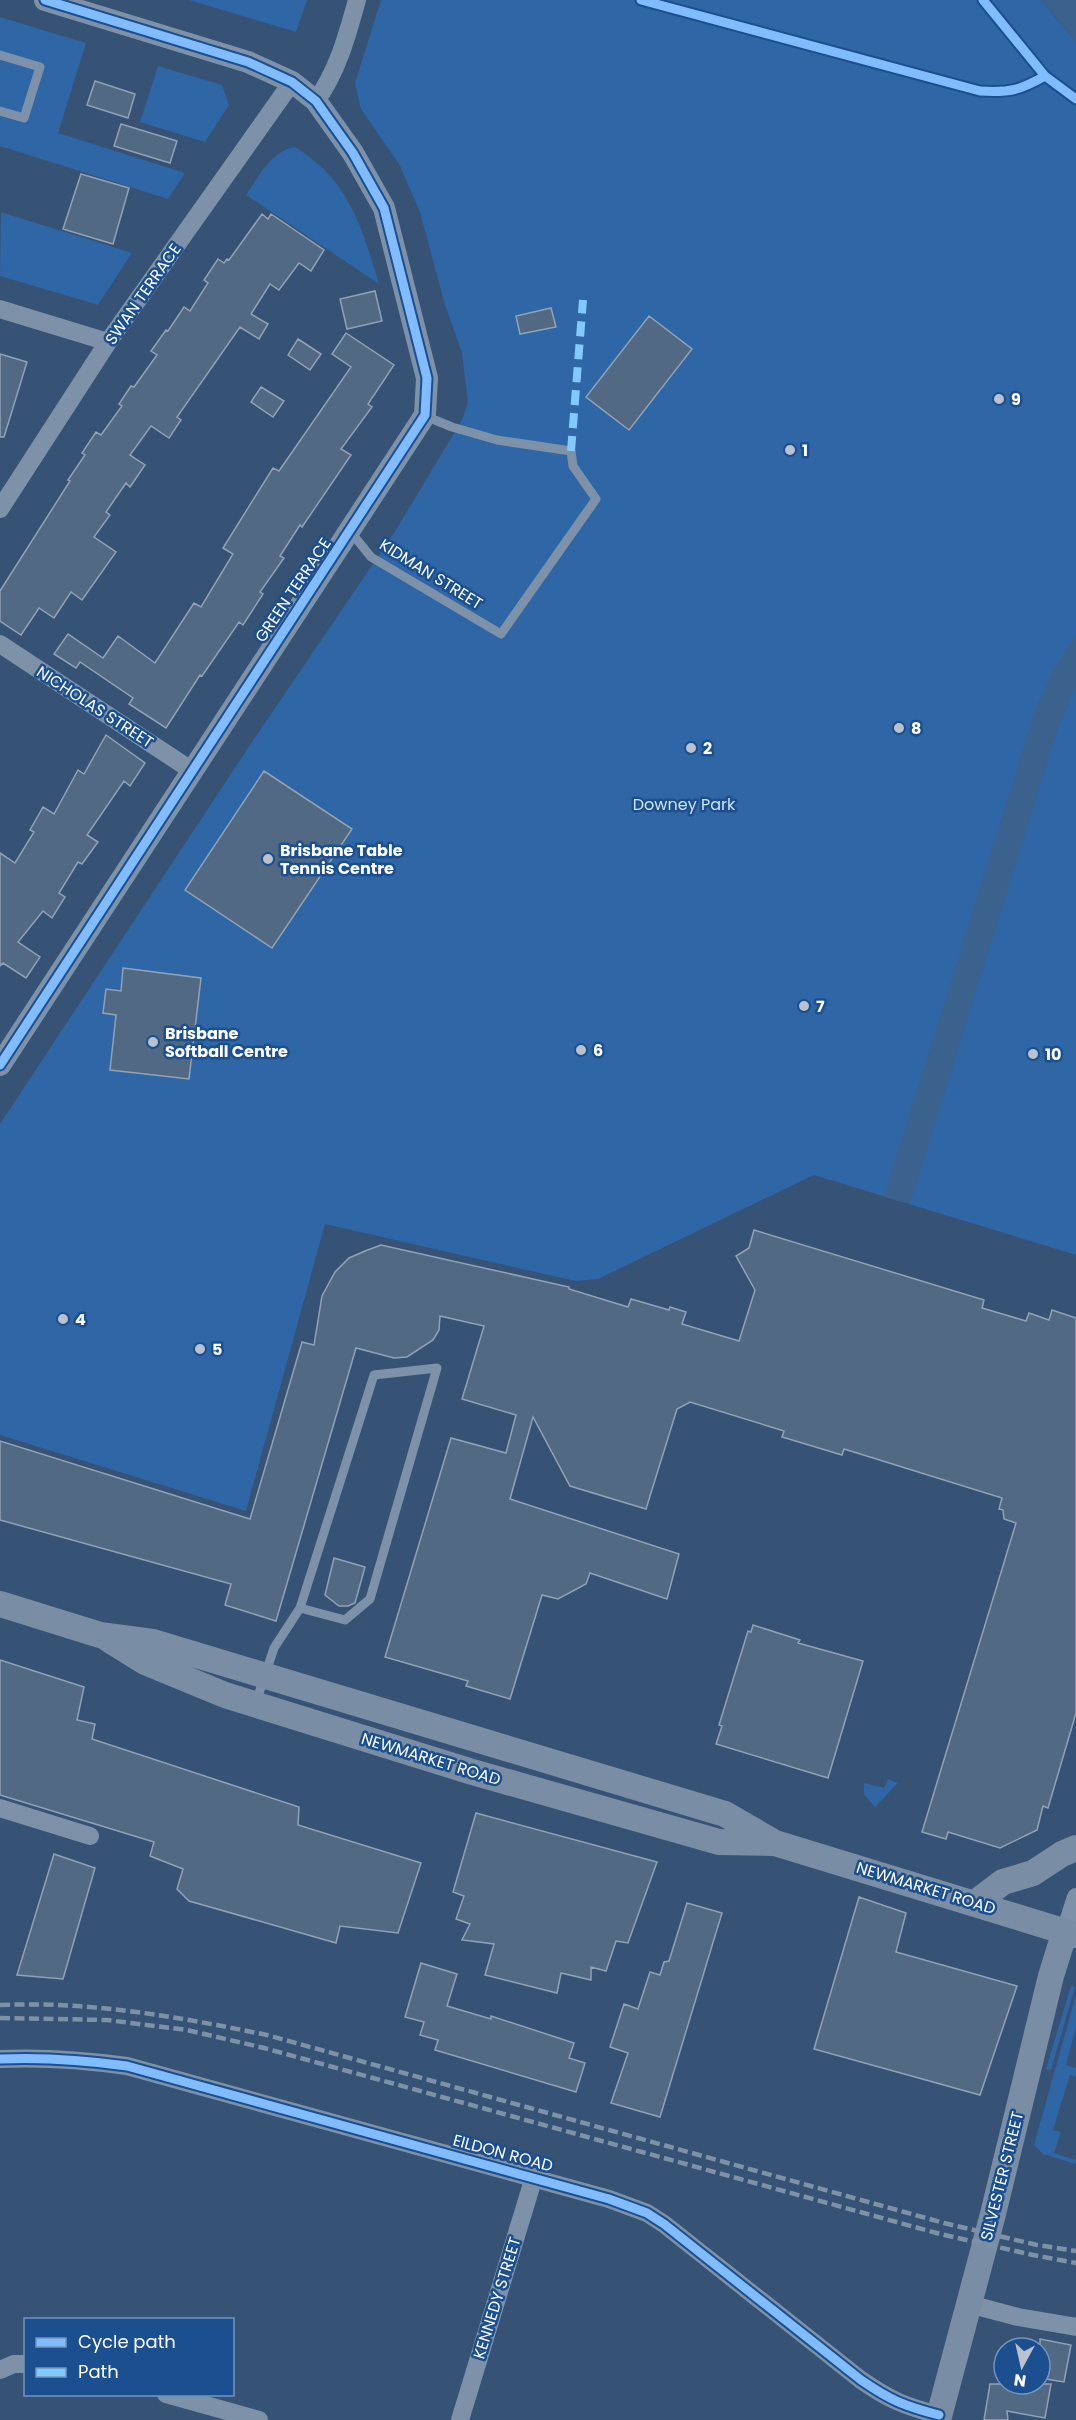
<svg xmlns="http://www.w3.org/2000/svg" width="1076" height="2420" viewBox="0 0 1076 2420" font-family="Poppins,sans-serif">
	<rect width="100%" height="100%" fill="#365274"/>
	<!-- green -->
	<path fill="#2f66a5" d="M 189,0 L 307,0 L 296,32 Z
		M 381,0 L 1041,0 L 1076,42 L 1076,1255 L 814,1175 L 598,1279 L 575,1281 L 325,1224 L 246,1511 L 0,1435 L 0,1124 L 252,742 L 394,533 L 462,420 L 468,403 L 462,353 L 445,305 L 420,212 L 399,164 L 361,109 L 355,83 Z
		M 0,17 L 86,43 L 58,133 L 185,173 L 168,199 L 0,146 Z
		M 158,66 L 222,85 L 229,105 L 205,142 L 140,122 Z
		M 295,147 C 349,180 362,227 379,284 L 246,195 C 259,176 271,151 295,147 Z
		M 1,212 L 132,253 L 98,305 L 0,276 Z
		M 888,1779 L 898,1783 L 875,1807 L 864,1794 L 864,1783 L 884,1788 Z
		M 1071,1986 L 1075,1987 L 1051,2070 L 1046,2069 Z
		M 1076,1995 L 1076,2027 L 1066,2065 L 1076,2068 L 1076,2077 L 1070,2075 L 1053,2130 L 1061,2132 L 1054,2153 L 1076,2160 L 1076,2164 L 1043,2154 L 1034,2145 Z"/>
	<!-- water -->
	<path fill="#3b618d" d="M 1041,0 L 1076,0 L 1076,42 Z
		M 1076,635 L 1076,687 L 1058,728 L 910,1204 L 884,1197 L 1036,708 L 1053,670 Z"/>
	<!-- building -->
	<path fill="#526984" stroke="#92a2b6" stroke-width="1.5" d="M 95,81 L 135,94 L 128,118 L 87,105 Z
		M 121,124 L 177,141 L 170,163 L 114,146 Z
		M 81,174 L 129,188 L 113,244 L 63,229 Z
		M 262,214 L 268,219 L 271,214 L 324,250 L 311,271 L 299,263 L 279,290 L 270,284 L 251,314 L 268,324 L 259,339 L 240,327 L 177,417 L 181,420 L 169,438 L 151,426 L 130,455 L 145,465 L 130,487 L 126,483 L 106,512 L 110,515 L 94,537 L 116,552 L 82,600 L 71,592 L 54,618 L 39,608 L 21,635 L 0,621 L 0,591 L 70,481 L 68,480 L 85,455 L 82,453 L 96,432 L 101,435 L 122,406 L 119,404 L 131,386 L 134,387 L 157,355 L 151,351 L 166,330 L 168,331 L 184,307 L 190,311 L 208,283 L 204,280 L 218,259 L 224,263 L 227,259 L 229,260 Z
		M 375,291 L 382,321 L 347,329 L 340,299 Z
		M 551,308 L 556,327 L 520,334 L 516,316 Z
		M 649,316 L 692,349 L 629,430 L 586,397 Z
		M 346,333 L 394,365 L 368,404 L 372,407 L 341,449 L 351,455 L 302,527 L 300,525 L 280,556 L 284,558 L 260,592 L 263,594 L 243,625 L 239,622 L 202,676 L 200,675 L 166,728 L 129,704 L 133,698 L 80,662 L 76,668 L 54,654 L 68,634 L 103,658 L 118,636 L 155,663 L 194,603 L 201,607 L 233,554 L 223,548 L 273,468 L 279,471 L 351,367 L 332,354 Z
		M 298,339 L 321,354 L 310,370 L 288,355 Z
		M 0,354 L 27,362 L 4,437 L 0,437 Z
		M 261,387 L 284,401 L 273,417 L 251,402 Z
		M 106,735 L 145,763 L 130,786 L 124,781 L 87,835 L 98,842 L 82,864 L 78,862 L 59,893 L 65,897 L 52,918 L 43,911 L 18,942 L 40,957 L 26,978 L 3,963 L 0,966 L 0,853 L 15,863 L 34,832 L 30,830 L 43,807 L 54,814 L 78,770 L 84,774 Z
		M 264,771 L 352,829 L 272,948 L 185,890 Z
		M 123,968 L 201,978 L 189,1079 L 110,1070 L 116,1015 L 103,1013 L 106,989 L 121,991 Z
		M 754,1230 L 984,1300 L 982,1308 L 1026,1321 L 1029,1313 L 1049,1320 L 1052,1310 L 1076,1318 L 1076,1713 L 1048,1808 L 1043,1806 L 1037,1830 L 1000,1848 L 948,1832 L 946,1839 L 922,1832 L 1016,1523 L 1004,1519 L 1003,1510 L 999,1509 L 1002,1498 L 844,1449 L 842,1455 L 782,1437 L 784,1431 L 690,1402 L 677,1409 L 646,1509 L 570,1486 L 533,1417 L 510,1499 L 679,1554 L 667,1599 L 590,1573 L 586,1584 L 558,1599 L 542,1595 L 510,1699 L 466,1686 L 468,1681 L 385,1657 L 451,1438 L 506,1453 L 516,1415 L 462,1399 L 484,1326 L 440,1316 L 439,1330 L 433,1340 L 407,1357 L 394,1358 L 356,1348 L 276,1621 L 225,1605 L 231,1584 L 0,1520 L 0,1441 L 250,1519 L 302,1342 L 314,1345 L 322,1296 L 335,1272 L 349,1258 L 365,1251 L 381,1245 L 569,1287 L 569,1289 L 628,1307 L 631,1299 L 669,1310 L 670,1307 L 686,1312 L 682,1324 L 739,1341 L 755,1290 L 736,1256 L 749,1248 Z
		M 334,1558 L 365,1567 L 355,1603 L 348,1606 L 339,1606 L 325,1595 Z
		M 753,1625 L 800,1640 L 798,1643 L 863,1661 L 828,1778 L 716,1744 L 722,1726 L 719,1725 L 748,1631 L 751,1632 Z
		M 0,1660 L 84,1687 L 77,1720 L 95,1724 L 92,1739 L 299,1807 L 298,1825 L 421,1863 L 398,1933 L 340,1926 L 336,1943 L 189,1901 L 177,1889 L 183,1869 L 150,1856 L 154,1842 L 0,1795 Z
		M 476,1813 L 657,1862 L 628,1943 L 616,1941 L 606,1971 L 591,1967 L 591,1980 L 561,1973 L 557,1993 L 485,1975 L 494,1944 L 462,1940 L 470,1924 L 456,1919 L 464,1896 L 453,1892 Z
		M 54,1854 L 95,1868 L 63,1979 L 17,1975 Z
		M 859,1897 L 906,1913 L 896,1952 L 1017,1986 L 980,2095 L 814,2049 Z
		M 687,1903 L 722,1913 L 660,2117 L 611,2103 L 628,2053 L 610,2047 L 624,2004 L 638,2009 L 650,1972 L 660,1975 L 664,1962 L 669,1961 Z
		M 421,1963 L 457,1974 L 447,2006 L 491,2019 L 491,2016 L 574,2043 L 569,2058 L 585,2063 L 576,2092 L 435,2050 L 438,2040 L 420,2035 L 424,2022 L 405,2017 Z
		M 1040,2339 L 1071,2345 L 1064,2382 L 1040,2378 Z
		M 990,2384 L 1051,2384 L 1045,2418 L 1007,2411 L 1008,2420 L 984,2420 Z"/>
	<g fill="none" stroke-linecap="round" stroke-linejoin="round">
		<!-- service -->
		<path stroke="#7d92a8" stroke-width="9" d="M 0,55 L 40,67 L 24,118 L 0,111
			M 350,531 L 371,557 L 501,634 L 596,499 L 573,466 L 571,451 L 497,440 L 452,427 L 425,416
			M 256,1702 L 274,1648 L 300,1608 L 374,1375 L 437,1368 L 370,1599 L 345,1620 L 300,1608"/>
		<!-- minor -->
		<path stroke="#7d92a8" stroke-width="18" d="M 316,101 C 338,70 347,36 357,0
			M 0,309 L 108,342
			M 0,509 L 108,342 L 292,82
			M 0,644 L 191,770
			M 0,1808 L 90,1836
			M 1065,1931 L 1076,1897
			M 0,2059 C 44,2057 84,2060 127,2066 L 609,2199 L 647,2213 L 664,2224 L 861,2380 C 890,2400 904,2406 939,2415
			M 969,2304 L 1018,2317 L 1076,2327
			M 0,2370 L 14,2364 L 26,2364
			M 166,2394 L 259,2420
			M 460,2420 L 534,2177"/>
		<!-- tertiary -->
		<path stroke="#7d92a8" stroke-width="22" d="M 0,1065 L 425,415 L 427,378 L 384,208 L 353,153 L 316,101 L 292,82 L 248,62 L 45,0"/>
		<!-- secondary -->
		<path stroke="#798da4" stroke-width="26" d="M 0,1604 L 100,1635 L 153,1642 L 725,1814 L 775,1843 L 1076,1935
			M 108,1639 L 145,1662 L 225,1695 L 469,1771 L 719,1842 L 772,1843
			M 975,1903 L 1003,1882 L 1033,1873 L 1062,1854 L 1076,1848
			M 938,2420 L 993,2214 L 1051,1976 L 1065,1931"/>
		<!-- rail -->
		<path stroke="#7e92a7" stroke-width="4.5" stroke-dasharray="10 4.5" stroke-linecap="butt" d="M 0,2005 C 90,2001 179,2017 267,2035 L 944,2223 L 1037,2245 L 1076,2251
			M 0,2018 L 107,2020 L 187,2030 L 264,2048 L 940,2234 L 1033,2255 L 1076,2263"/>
		<!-- quiet -->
		<path stroke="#80caff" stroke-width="8" stroke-dasharray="15 8" stroke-linecap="butt" d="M 571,451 L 583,300"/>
		<!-- cycleway casing -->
		<g stroke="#1b4f8f" stroke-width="13">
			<path id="cycleway" d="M 641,0 L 980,91 C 1010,93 1020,90 1045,76
				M 983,0 L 1045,76 L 1076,99
				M 0,1065 L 425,415 L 427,378 L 384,208 L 353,153 L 316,101 L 292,82 L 248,62 L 45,0
				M 0,2059 C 44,2057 84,2060 127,2066 L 609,2199 L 647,2213 L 664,2224 L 861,2380 C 890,2400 904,2406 939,2415"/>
		</g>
		<!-- cycleway -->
		<use href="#cycleway" stroke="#80bcff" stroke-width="9"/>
	</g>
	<!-- markers -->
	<g fill="#b9c2ce" stroke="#1b4f8f" stroke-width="2">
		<circle cx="999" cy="399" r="6"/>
		<circle cx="790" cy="450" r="6"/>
		<circle cx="899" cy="728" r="6"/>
		<circle cx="691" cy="748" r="6"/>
		<circle cx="268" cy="859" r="6"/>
		<circle cx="804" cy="1006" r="6"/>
		<circle cx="153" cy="1042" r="6"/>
		<circle cx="581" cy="1050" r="6"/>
		<circle cx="1033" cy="1054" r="6"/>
		<circle cx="63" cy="1319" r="6"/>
		<circle cx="200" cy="1349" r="6"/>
	</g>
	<g text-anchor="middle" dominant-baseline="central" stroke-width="5" stroke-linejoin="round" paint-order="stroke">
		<!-- street labels -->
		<g font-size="16" fill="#fff" stroke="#1b4f8f">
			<text transform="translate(143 294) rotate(-55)">SWAN TERRACE</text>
			<text transform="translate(431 574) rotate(32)">KIDMAN STREET</text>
			<text transform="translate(293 590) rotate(-56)">GREEN TERRACE</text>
			<text transform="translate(95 707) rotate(33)">NICHOLAS STREET</text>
			<text transform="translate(431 1759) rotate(17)">NEWMARKET ROAD</text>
			<text transform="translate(926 1888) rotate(17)">NEWMARKET ROAD</text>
			<text transform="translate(503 2153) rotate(15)">EILDON ROAD</text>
			<text transform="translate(1002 2176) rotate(-76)">SILVESTER STREET</text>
			<text transform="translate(497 2298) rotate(-73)">KENNEDY STREET</text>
		</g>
		<!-- poi labels -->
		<g font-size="16" font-weight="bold" fill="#fff" stroke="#1b4f8f" text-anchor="start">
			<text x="1011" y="399">9</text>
			<text x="802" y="450">1</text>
			<text x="911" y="728">8</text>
			<text x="703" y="748">2</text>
			<text x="280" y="850">Brisbane Table<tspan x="280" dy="18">Tennis Centre</tspan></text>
			<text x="816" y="1006">7</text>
			<text x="165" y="1033">Brisbane<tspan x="165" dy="18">Softball Centre</tspan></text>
			<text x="593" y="1050">6</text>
			<text x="1045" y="1054">10</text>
			<text x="75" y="1319">4</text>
			<text x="212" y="1349">5</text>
		</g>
		<!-- park labels -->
		<g font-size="16" fill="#cfe3fa" stroke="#1b4f8f">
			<text x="684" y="804">Downey Park</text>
		</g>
	</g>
	<!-- legend -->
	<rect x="24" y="2318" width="210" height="78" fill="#1b4f8f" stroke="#7695bc" stroke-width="1.5"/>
	<rect x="36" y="2338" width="30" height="9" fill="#80bcff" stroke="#7695bc" stroke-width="1.5"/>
	<text x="78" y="2348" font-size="18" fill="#ffffff">Cycle path</text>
	<rect x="36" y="2368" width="30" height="9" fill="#80caff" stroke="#7695bc" stroke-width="1.5"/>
	<text x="78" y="2378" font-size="18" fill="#ffffff">Path</text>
	<!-- north arrow -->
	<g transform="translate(1022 2366) rotate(188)"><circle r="28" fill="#1b4f8f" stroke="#7695bc" stroke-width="1.5"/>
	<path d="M0-4.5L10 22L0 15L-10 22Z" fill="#b9c2ce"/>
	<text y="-9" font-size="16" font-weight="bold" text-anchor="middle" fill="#ffffff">N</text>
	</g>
</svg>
